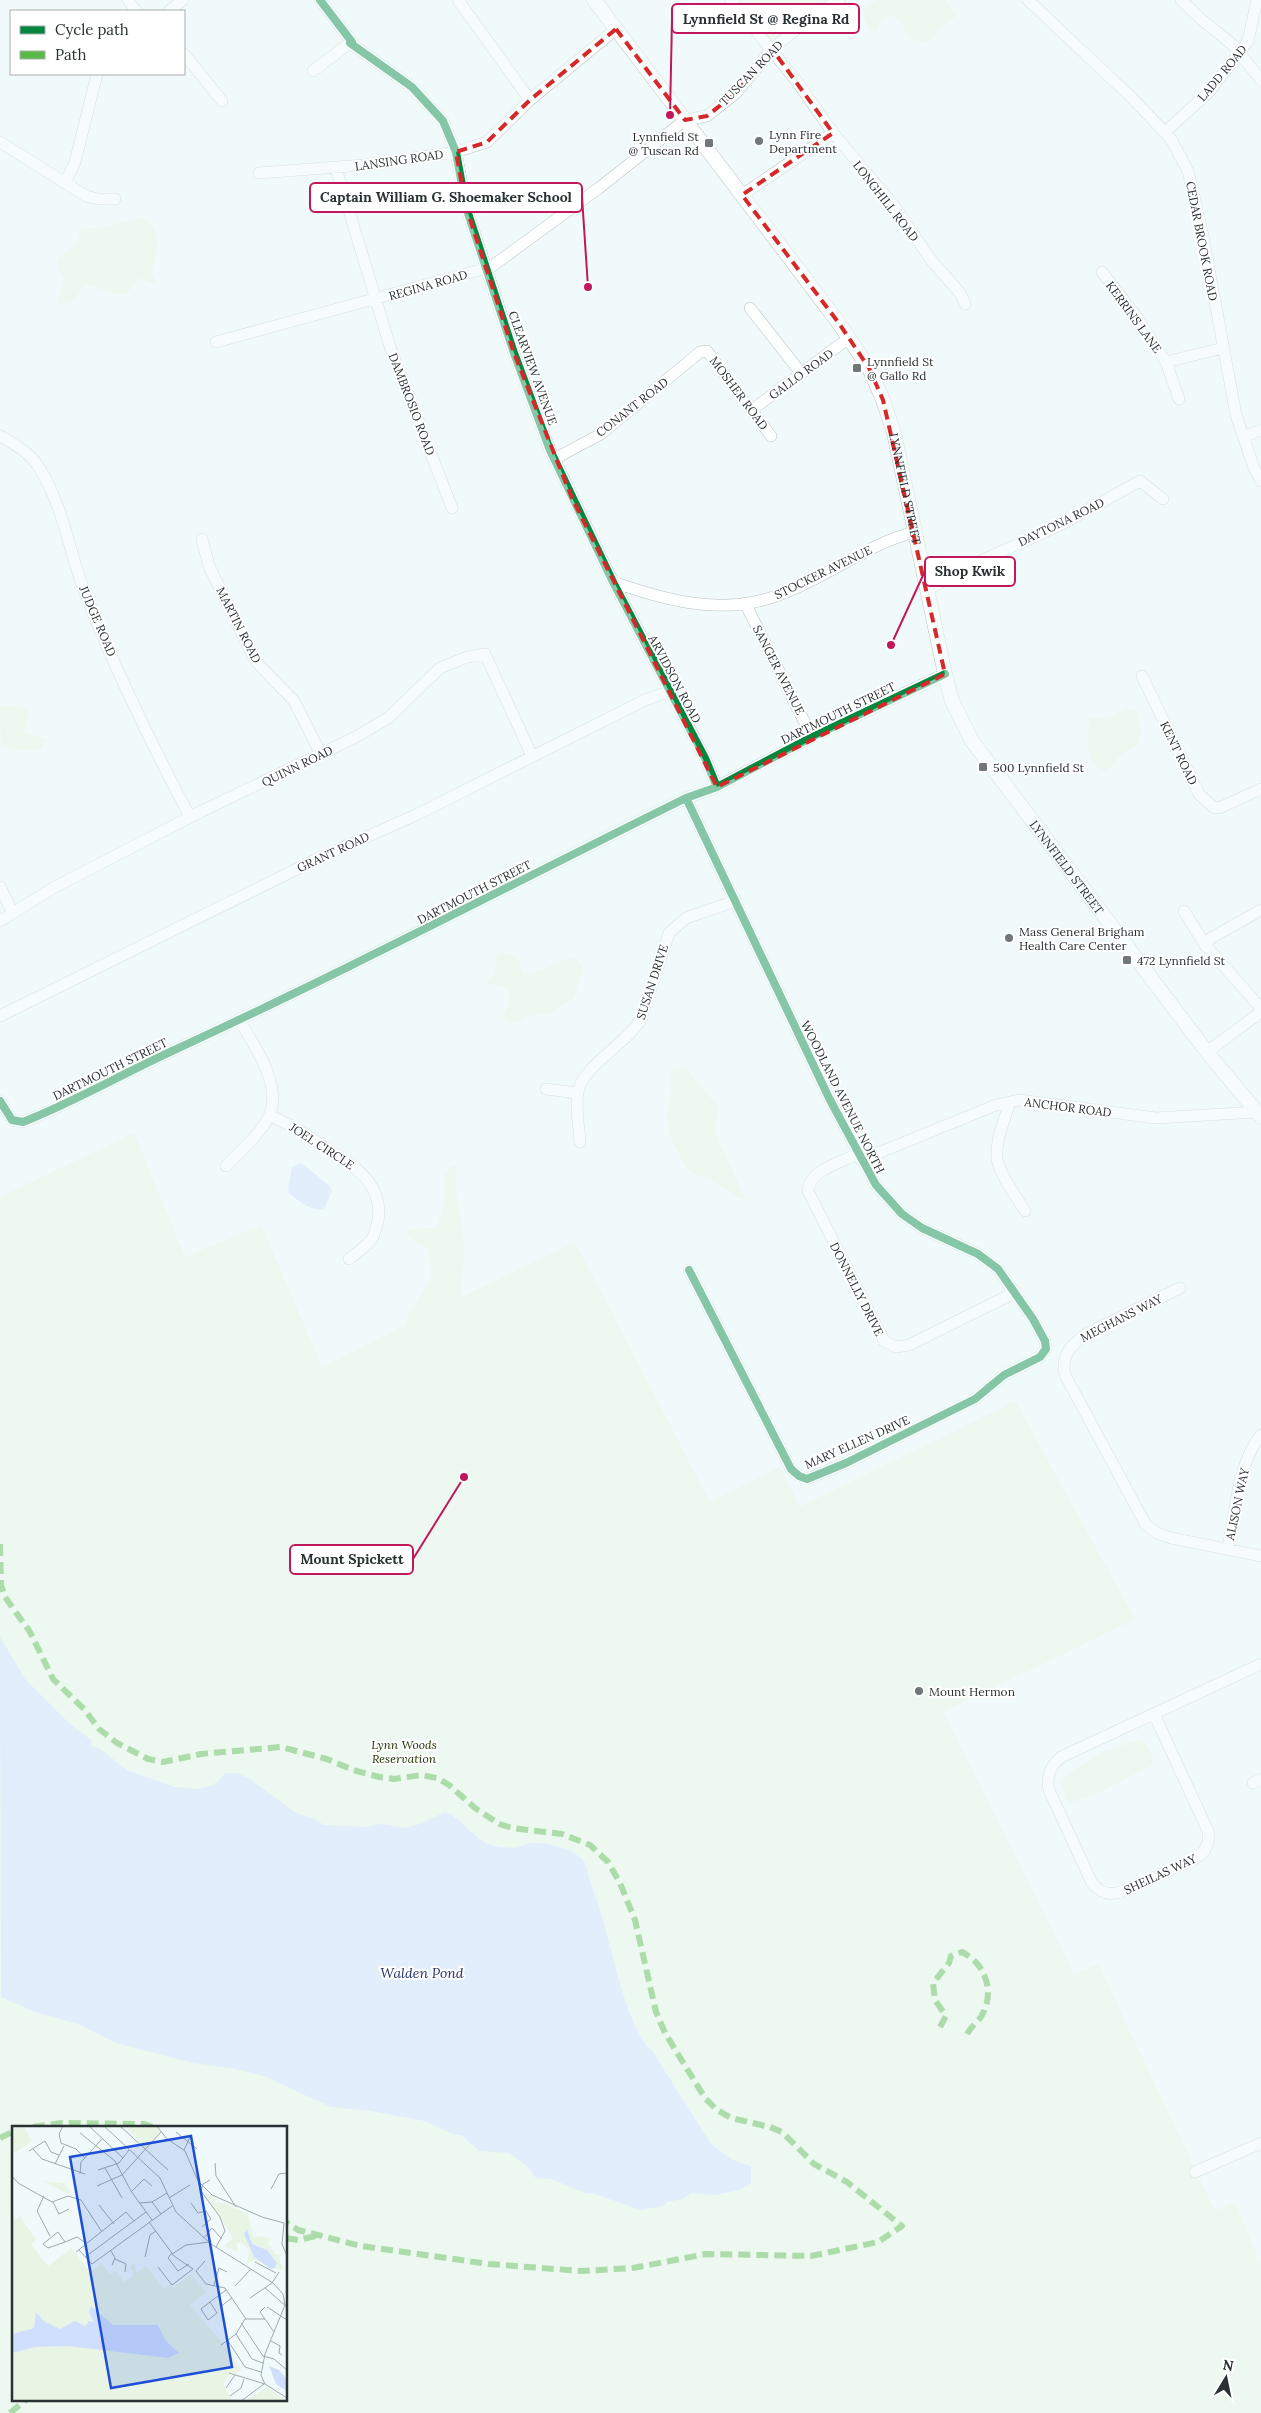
<svg xmlns="http://www.w3.org/2000/svg" width="1261" height="2413" viewBox="0 0 1261 2413" font-family="Lora,serif">
	<rect width="100%" height="100%" fill="#f0fafa"/>
	<!-- green -->
	<path fill="#e8f5e5" fill-rule="evenodd" d="M 739,0 L 826,0 L 771,42 Z
		M 877,0 L 945,0 L 957,15 L 938,30 L 928,43 L 909,38 L 902,23 L 891,14 L 883,19 L 875,32 L 871,32 L 861,12 L 862,9 Z
		M 143,217 C 163,231 158,253 151,273 L 155,281 L 153,283 L 139,278 L 127,293 L 119,295 L 85,284 L 73,302 L 64,304 L 57,303 L 64,278 C 50,259 60,258 73,247 C 79,242 79,234 82,228 L 101,228 Z
		M 11,705 L 30,710 L 24,732 L 46,739 L 41,749 L 22,751 L 1,746 L 0,706 Z
		M 1127,708 L 1137,712 L 1141,733 L 1137,745 L 1120,755 L 1112,767 L 1105,771 C 1086,763 1085,737 1090,719 L 1111,716 Z
		M 501,952 C 515,955 520,958 522,973 C 541,975 561,957 576,959 L 583,968 L 574,998 L 550,1013 L 529,1016 L 516,1023 L 508,1023 L 502,1017 C 507,1010 515,993 504,987 C 498,983 491,987 486,981 L 494,975 L 497,954 Z
		M 685,1067 L 718,1107 L 715,1130 L 721,1147 L 747,1202 L 709,1179 L 694,1174 L 685,1166 L 670,1136 L 667,1117 L 671,1093 L 670,1074 L 674,1069 Z
		M 134,1133 L 185,1257 L 261,1225 L 322,1367 L 406,1325 L 406,1320 L 432,1275 L 428,1248 L 416,1243 L 406,1233 L 412,1229 L 436,1228 L 444,1206 L 444,1176 L 452,1166 L 457,1166 C 452,1194 465,1226 464,1255 C 464,1269 459,1284 462,1297 L 575,1242 L 710,1502 L 780,1467 L 800,1507 L 1015,1401 L 1135,1619 L 943,1712 L 1074,1974 L 1098,1964 L 1215,2211 L 1235,2202 L 1261,2264 L 1261,2413 L 0,2413 L 0,1197 ZM 14,2127 L 286,2127 L 286,2399 L 14,2399 Z
		M 1138,1740 L 1142,1740 C 1149,1746 1154,1756 1152,1765 L 1092,1796 L 1068,1803 L 1060,1782 L 1062,1778 L 1103,1752 Z"/>
	<!-- water -->
	<path fill="#d0dffe" d="M 301,1163 L 330,1186 L 332,1191 L 324,1209 C 314,1213 297,1200 289,1193 L 288,1189 L 292,1167 Z
		M 0,1637 L 25,1679 L 70,1724 L 91,1740 L 91,1746 L 99,1748 L 127,1770 L 174,1787 L 198,1789 L 213,1785 L 226,1773 L 237,1773 L 250,1779 L 294,1812 L 314,1819 L 324,1825 L 367,1827 L 379,1824 L 406,1828 L 423,1823 L 445,1812 C 464,1819 474,1842 495,1846 C 501,1847 513,1849 518,1847 C 522,1846 525,1844 529,1843 C 545,1841 580,1850 586,1865 C 589,1881 596,1897 601,1913 C 609,1939 629,2036 651,2049 L 711,2144 L 733,2160 L 751,2166 L 751,2183 L 740,2190 L 714,2195 L 692,2193 L 682,2199 L 667,2202 L 663,2206 L 640,2210 L 596,2194 L 585,2193 L 552,2179 L 536,2178 L 527,2166 L 509,2153 L 480,2151 L 461,2135 L 455,2135 L 425,2121 L 371,2111 L 331,2107 L 264,2076 L 231,2068 L 193,2063 L 116,2043 L 78,2024 L 35,2012 L 1,1997 Z"/>
	<g fill="none" stroke-linecap="round" stroke-linejoin="round">
		<!-- minor casing -->
		<g stroke="#bac2c2" stroke-width="12">
			<path id="minor" d="M 128,0 L 136,11
				M 320,0 L 352,42 L 350,43 L 412,87 L 443,121 L 456,152 L 466,207 L 514,353 L 550,450 L 613,582 L 705,758 L 717,787
				M 458,0 L 530,100
				M 731,0 L 798,83 L 833,133 L 895,207 L 931,260 L 960,293 L 965,304
				M 1028,0 L 1132,98 L 1171,139 L 1188,171 L 1202,231 L 1236,415 L 1254,468 L 1261,481
				M 1181,0 L 1201,19 L 1233,45 L 1261,80
				M 169,11 L 183,0
				M 184,54 L 222,101
				M 313,71 L 350,43
				M 1165,132 L 1209,92 L 1248,41 L 1257,0
				M 0,142 L 86,196 L 98,199 L 115,199
				M 336,168 L 392,353 L 452,508
				M 259,173 L 364,165 L 456,152 L 487,142 L 530,100 L 616,29
				M 65,183 L 75,162 L 97,74
				M 742,195 L 833,133
				M 1102,272 L 1136,316 L 1166,362 L 1179,399
				M 750,308 L 801,373
				M 216,342 L 491,267 L 599,188 L 685,120 L 707,116 L 736,93 L 772,49 L 813,16 L 839,0
				M 1166,362 L 1223,348
				M 753,409 L 849,338
				M 0,436 C 14,444 29,452 38,466 C 63,504 68,548 84,590 C 114,668 151,743 190,817
				M 1243,437 L 1261,430
				M 554,459 L 601,434 L 700,352 L 707,351 L 771,436
				M 202,539 L 209,566 L 252,654 L 259,665 L 294,701 L 321,754
				M 613,582 C 662,599 717,615 770,598 C 808,586 843,562 879,545 C 890,539 903,536 915,531
				M 927,590 L 974,564 L 1062,524 L 1140,481 L 1163,499
				M 745,603 L 812,737
				M 1142,676 L 1199,794 L 1213,807 L 1219,808 L 1261,789
				M 686,798 L 830,1100 L 876,1185 L 902,1214 L 922,1228 L 978,1254 L 998,1269 L 1033,1319 L 1045,1341 L 1046,1349 L 1040,1357 L 1004,1375 L 975,1399 L 846,1463 L 807,1479 L 799,1476 L 791,1469 L 689,1270
				M 0,887 L 13,913
				M 1184,911 L 1205,945 L 1261,1008
				M 0,921 L 53,888 L 202,811 L 354,738 L 388,718 L 440,668 L 467,657 L 485,654 L 532,756
				M 1205,945 L 1211,938 L 1261,910
				M 0,1016 L 317,859 L 418,814 L 645,700 L 668,692
				M 1207,1052 L 1261,1012
				M 546,1089 L 577,1093
				M 0,1101 L 12,1120 L 23,1122 C 74,1102 120,1075 170,1052 C 344,972 514,883 686,798 L 717,787 L 812,737 L 945,674
				M 1010,1102 C 1005,1119 993,1145 998,1163 C 1003,1180 1016,1196 1025,1211
				M 269,1116 C 290,1123 308,1136 326,1148 C 353,1165 384,1183 378,1221 C 376,1227 375,1234 372,1239 C 366,1247 356,1253 349,1259
				M 580,1142 C 579,1126 575,1108 578,1092 C 583,1065 627,1044 641,1019 L 669,933 L 686,918 L 735,901
				M 858,1154 C 842,1162 809,1170 808,1191 L 884,1341 L 896,1347 L 909,1345 L 1016,1292
				M 861,1160 L 996,1105 L 1019,1100 L 1156,1118 L 1257,1112
				M 226,1166 C 240,1151 260,1135 269,1116 C 283,1087 254,1044 239,1020
				M 1180,1288 L 1086,1334 C 1071,1345 1061,1355 1065,1375 L 1146,1525 L 1157,1533 L 1171,1538 L 1261,1556
				M 1228,1548 C 1235,1513 1238,1462 1261,1435
				M 1154,1714 L 1208,1831 C 1210,1843 1206,1852 1196,1858 L 1124,1891 C 1111,1896 1101,1894 1092,1883 L 1049,1790 C 1046,1776 1050,1766 1061,1757 L 1261,1664
				M 1253,1783 L 1261,1779
				M 1195,2172 L 1261,2143"/>
		</g>
		<!-- major casing -->
		<g stroke="#bac2c2" stroke-width="15">
			<g id="major">
				<path id="s1" d="M 594,0 L 838,322 L 869,368 L 883,400 L 894,433 L 945,674 L 952,701 L 972,741 L 1207,1052 L 1261,1117"/>
			</g>
		</g>
		<!-- minor -->
		<use href="#minor" stroke="#fdfefe" stroke-width="11"/>
		<!-- major -->
		<use href="#major" stroke="#fdfefe" stroke-width="14"/>
		<!-- quiet -->
		<path stroke="#58b947" stroke-width="6" stroke-dasharray="12 6" stroke-linecap="butt" d="M 0,1544 L 1,1585 L 5,1597 L 30,1632 L 53,1679 L 84,1709 L 99,1729 L 117,1743 L 148,1759 L 163,1762 L 201,1754 L 281,1747 L 327,1759 L 353,1770 L 379,1777 L 394,1779 L 421,1775 L 437,1778 L 449,1785 L 475,1808 L 499,1824 L 512,1828 L 562,1834 L 590,1845 L 608,1862 L 620,1883 L 635,1920 L 656,2012 L 665,2033 L 705,2098 L 717,2110 L 731,2118 L 770,2127 L 782,2132 L 814,2164 L 847,2182 L 902,2226 L 878,2242 L 811,2256 L 706,2254 L 633,2268 L 581,2271 L 489,2264 L 361,2246 L 298,2230 L 286,2222
			M 940,2027 L 946,2016 L 935,2000 L 933,1983 L 949,1963 L 951,1956 L 962,1952 C 986,1964 995,1992 982,2015 C 978,2023 969,2027 966,2037
			M 33,2127 L 61,2123 L 144,2124 L 153,2127
			M 0,2138 L 14,2131
			M 286,2238 L 298,2240 L 316,2236
			M 10,2413 L 27,2399"/>
		<!-- cycleway casing -->
		<g stroke="#fff" stroke-width="11">
			<path id="cycleway" d="M 320,0 L 352,42 L 350,43 L 412,87 L 443,121 L 456,152 L 466,207 L 514,353 L 550,450 L 613,582 L 705,758 L 717,787
				M 686,798 L 830,1100 L 876,1185 L 902,1214 L 922,1228 L 978,1254 L 998,1269 L 1033,1319 L 1045,1341 L 1046,1349 L 1040,1357 L 1004,1375 L 975,1399 L 846,1463 L 807,1479 L 799,1476 L 791,1469 L 689,1270
				M 0,1101 L 12,1120 L 23,1122 C 74,1102 120,1075 170,1052 C 344,972 514,883 686,798 L 717,787 L 812,737 L 945,674"/>
		</g>
		<!-- cycleway -->
		<use href="#cycleway" stroke="#00873e" stroke-width="8"/>
	</g>
	<!-- marked area -->
	<path d="M0 0H1261V2413H0ZM 616,29 L 685,120 L 707,116 L 736,93 L 772,49 L 833,133 L 742,195 L 838,322 L 869,368 L 883,400 L 945,674 L 717,787 L 572,498 L 514,353 L 466,207 L 456,152 L 487,142 L 530,100 Z" fill="#f0fafa" fill-opacity=".55" fill-rule="evenodd"/>
	<path fill="none" stroke="#d62828" stroke-width="4" stroke-dasharray="10 6" stroke-linejoin="round" d="M 616,29 L 685,120 L 707,116 L 736,93 L 772,49 L 833,133 L 742,195 L 838,322 L 869,368 L 883,400 L 945,674 L 717,787 L 572,498 L 514,353 L 466,207 L 456,152 L 487,142 L 530,100 Z"/>
	<!-- markers -->
	<g fill="#6f7778" stroke="#fff" stroke-width="2">
		<circle cx="759" cy="141" r="5"/>
		<rect x="704" y="138" width="10" height="10" rx="2.5"/>
		<rect x="852" y="363" width="10" height="10" rx="2.5"/>
		<rect x="978" y="762" width="10" height="10" rx="2.5"/>
		<circle cx="1009" cy="938" r="5"/>
		<rect x="1122" y="955" width="10" height="10" rx="2.5"/>
		<circle cx="919" cy="1691" r="5"/>
	</g>
	<g text-anchor="middle" dominant-baseline="central" stroke-width="4" stroke-linejoin="round" paint-order="stroke">
		<!-- street labels -->
		<g font-size="12" fill="#293132" stroke="#fff">
			<text transform="translate(751 73) rotate(-46)">TUSCAN ROAD</text>
			<text transform="translate(1222 73) rotate(-50)">LADD ROAD</text>
			<text transform="translate(399 160) rotate(-8)">LANSING ROAD</text>
			<text transform="translate(886 201) rotate(52)">LONGHILL ROAD</text>
			<text transform="translate(1202 241) rotate(79)">CEDAR BROOK ROAD</text>
			<text transform="translate(428 285) rotate(-16)">REGINA ROAD</text>
			<text transform="translate(1134 317) rotate(54)">KERRINS LANE</text>
			<text transform="translate(533 368) rotate(70)">CLEARVIEW AVENUE</text>
			<text transform="translate(801 374) rotate(-36)">GALLO ROAD</text>
			<text transform="translate(739 393) rotate(53)">MOSHER ROAD</text>
			<text transform="translate(412 404) rotate(69)">DAMBROSIO ROAD</text>
			<text transform="translate(632 407) rotate(-38)">CONANT ROAD</text>
			<text stroke="none"><textPath href="#s1" startOffset="586">LYNNFIELD STREET</textPath></text>
			<text transform="translate(1061 522) rotate(-26)">DAYTONA ROAD</text>
			<text transform="translate(823 572) rotate(-26)">STOCKER AVENUE</text>
			<text transform="translate(98 621) rotate(67)">JUDGE ROAD</text>
			<text transform="translate(239 625) rotate(63)">MARTIN ROAD</text>
			<text transform="translate(779 670) rotate(63)">SANGER AVENUE</text>
			<text transform="translate(675 679) rotate(62)">ARVIDSON ROAD</text>
			<text transform="translate(838 713) rotate(-26)">DARTMOUTH STREET</text>
			<text transform="translate(1179 753) rotate(64)">KENT ROAD</text>
			<text transform="translate(297 766) rotate(-26)">QUINN ROAD</text>
			<text transform="translate(333 852) rotate(-25)">GRANT ROAD</text>
			<text stroke="none"><textPath href="#s1" startOffset="1006">LYNNFIELD STREET</textPath></text>
			<text transform="translate(474 892) rotate(-27)">DARTMOUTH STREET</text>
			<text transform="translate(652 982) rotate(-72)">SUSAN DRIVE</text>
			<text transform="translate(110 1069) rotate(-26)">DARTMOUTH STREET</text>
			<text transform="translate(843 1097) rotate(63)">WOODLAND AVENUE NORTH</text>
			<text transform="translate(1068 1107) rotate(7)">ANCHOR ROAD</text>
			<text transform="translate(322 1146) rotate(33)">JOEL CIRCLE</text>
			<text transform="translate(857 1289) rotate(63)">DONNELLY DRIVE</text>
			<text transform="translate(1121 1318) rotate(-27)">MEGHANS WAY</text>
			<text transform="translate(857 1442) rotate(-24)">MARY ELLEN DRIVE</text>
			<text transform="translate(1237 1504) rotate(-78)">ALISON WAY</text>
			<text transform="translate(1160 1874) rotate(-25)">SHEILAS WAY</text>
		</g>
		<!-- poi labels -->
		<g font-size="12" fill="#293132" stroke="#fff" text-anchor="start">
			<text x="769" y="134">Lynn Fire<tspan x="769" dy="14">Department</tspan></text>
			<text x="699" y="136" text-anchor="end">Lynnfield St<tspan x="699" dy="14">@ Tuscan Rd</tspan></text>
			<text x="867" y="361">Lynnfield St<tspan x="867" dy="14">@ Gallo Rd</tspan></text>
			<text x="993" y="767">500 Lynnfield St</text>
			<text x="1019" y="931">Mass General Brigham<tspan x="1019" dy="14">Health Care Center</tspan></text>
			<text x="1137" y="960">472 Lynnfield St</text>
			<text x="929" y="1691">Mount Hermon</text>
		</g>
		<!-- park labels -->
		<g font-size="12" font-style="italic" fill="#213504" stroke="#fff">
			<text x="404" y="1744">Lynn Woods<tspan x="404" dy="14">Reservation</tspan></text>
		</g>
		<!-- water labels -->
		<g font-size="14" font-style="italic" fill="#253469" stroke="#fff">
			<text x="422" y="1973">Walden Pond</text>
		</g>
	</g>
	<!-- overview -->
	<g transform="translate(12 2126)">
		<rect width="275" height="275" fill="#f0fafa"/>
		<path d="M 0,0 L 13,2 L 20,15 L 4,26 L 0,25 ZM 113,0 L 144,0 L 148,6 L 133,22 ZM 31,55 L 51,57 L 59,64 L 58,69 ZM 191,65 L 204,73 L 202,77 L 212,77 L 236,88 L 241,111 L 251,110 L 259,113 L 256,117 L 264,129 L 270,128 L 267,133 L 271,142 L 267,145 L 264,143 L 265,137 L 255,124 L 240,118 L 236,106 L 232,105 L 242,131 L 254,139 L 242,134 L 235,138 L 237,124 L 229,116 L 225,117 L 225,126 L 212,120 L 221,112 ZM 0,87 L 4,93 L 8,90 L 24,114 L 19,118 L 36,140 L 60,122 L 78,146 L 90,137 L 97,148 L 104,144 L 112,156 L 120,151 L 121,146 L 118,142 L 122,135 L 124,147 L 134,140 L 152,163 L 158,158 L 161,162 L 179,148 L 194,167 L 178,179 L 214,221 L 229,244 L 224,248 L 219,246 L 211,258 L 221,275 L 0,275 ZM 255,261 L 275,275 L 234,275 Z" fill="#e8f5e5"/>
		<path d="M 235,103 L 240,118 L 255,124 L 265,137 L 263,142 L 259,143 L 242,131 L 232,108 ZM 79,180 L 101,199 L 146,199 L 154,215 L 167,227 L 156,232 L 56,220 L 23,221 L 0,227 L 0,208 L 22,202 L 24,186 L 33,196 L 48,203 L 63,195 L 73,200 L 77,195 L 82,196 L 77,187 ZM 257,240 L 267,244 L 275,253 L 275,265 L 264,258 Z" fill="#d0dffe"/>
		<path fill="none" stroke="#a0aaaa" stroke-width="1" d="M 51,0 L 47,8 L 49,17 L 64,23 L 73,32M 77,0 L 111,32M 92,0 L 148,52 L 164,86 L 199,118 L 261,157 L 271,168 L 273,179 L 253,228 L 249,249 L 253,258 L 275,272M 108,0 L 156,44M 145,0 L 154,12 L 173,25 L 186,55 L 200,69 L 250,91 L 272,97 L 270,118 L 275,130M 164,6 L 185,23M 68,7 L 103,35 L 119,65 L 140,94M 21,23 L 30,33 L 73,48M 172,24 L 179,9M 17,25 L 33,15 L 39,26 L 47,29M 203,37 L 204,50 L 224,81M 43,38 L 52,20M 93,42 L 110,72M 86,44 L 107,37 L 117,24M 68,48 L 69,36 L 90,13M 0,50 L 6,57 L 40,76 L 56,70 L 69,74 L 90,106M 198,54 L 191,58 L 189,65 L 208,91 L 213,105 L 204,121M 85,60 L 110,49 L 149,6M 259,63 L 267,48 L 275,47M 119,66 L 132,53 L 140,60M 32,70 L 25,85 L 38,110M 157,72 L 178,59M 41,76 L 47,88 L 57,83M 140,76 L 149,88M 127,77 L 140,76 L 155,67M 179,77 L 186,87 L 194,85 L 199,93 L 190,101M 87,79 L 102,98M 137,96 L 162,130 L 181,143 L 160,159 L 146,141M 192,112 L 200,102 L 210,113M 53,116 L 46,106 L 31,118 L 36,122 L 53,116 L 65,111 L 75,118M 67,124 L 80,138 L 160,80M 99,125 L 103,132 L 100,139M 64,126 L 114,86 L 122,95M 160,127 L 156,132 L 166,145 L 177,138M 160,128 L 174,119 L 197,116M 73,131 L 134,86M 133,131 L 138,109 L 144,105M 103,133 L 114,138 L 113,146M 193,135 L 184,145 L 194,158 L 213,162 L 234,193M 243,136 L 264,147M 202,159 L 207,142 L 215,146M 223,160 L 238,144M 253,162 L 275,181M 238,172 L 260,157 L 267,146M 198,176 L 189,183 L 196,194 L 205,187 L 198,176 L 214,164M 208,181 L 220,172M 253,181 L 248,186 L 262,206M 255,181 L 275,194M 229,197 L 251,230 L 262,233 L 275,244M 224,208 L 240,233 L 251,237M 216,215 L 233,241 L 249,246M 259,215 L 268,220 L 267,227 L 270,229M 209,219 L 224,208 L 233,193 L 253,193M 217,247 L 253,258M 214,262 L 223,249M 218,270 L 229,262 L 232,253M 229,275 L 252,258"/>
		<path fill="#1d4ed8" fill-opacity="0.15" stroke="#1d4ed8" stroke-width="2.5" d="M 179,10 L 220,241 L 99,262 L 58,31 Z"/>
		<rect width="275" height="275" fill="none" stroke="#293132" stroke-width="2.5"/>
	</g>
	<!-- callouts -->
	<path fill="none" stroke="#c2185b" stroke-width="2" d="M670 115L672 19M588 287L582 197M891 645L925 571M464 1477L413 1559"/>
	<g fill="#c2185b" stroke="#fff" stroke-width="2">
		<circle cx="670" cy="115" r="5"/>
		<circle cx="588" cy="287" r="5"/>
		<circle cx="891" cy="645" r="5"/>
		<circle cx="464" cy="1477" r="5"/>
	</g>
	<g fill="#fff" stroke="#c2185b" stroke-width="2">
		<rect x="672" y="4" width="187" height="29" rx="5"/>
		<rect x="310" y="183" width="272" height="29" rx="5"/>
		<rect x="925" y="557" width="90" height="29" rx="5"/>
		<rect x="290" y="1545" width="123" height="29" rx="5"/>
	</g>
	<g font-size="14" text-anchor="middle" font-weight="bold" fill="#293132">
		<text x="766" y="24">Lynnfield St @ Regina Rd</text>
		<text x="446" y="202">Captain William G. Shoemaker School</text>
		<text x="970" y="576">Shop Kwik</text>
		<text x="352" y="1564">Mount Spickett</text>
	</g>
	<!-- legend -->
	<rect x="10" y="10" width="175" height="65" fill="#ffffff" stroke="#a9adad"/>
	<rect x="20" y="26" width="25" height="8" fill="#00873e" stroke="#a9adad"/>
	<text x="55" y="35" font-size="15" fill="#293132">Cycle path</text>
	<rect x="20" y="51" width="25" height="8" fill="#58b947" stroke="#a9adad"/>
	<text x="55" y="60" font-size="15" fill="#293132">Path</text>
	<!-- north arrow -->
	<g transform="translate(1226 2378) rotate(10)" stroke="#ffffff" stroke-width="4" paint-order="stroke">
	<path d="M0-4L9 19L0 12L-9 19Z" fill="#293132"/>
	<text y="-8" font-size="14" font-weight="bold" text-anchor="middle" fill="#293132">N</text>
	</g>
</svg>
